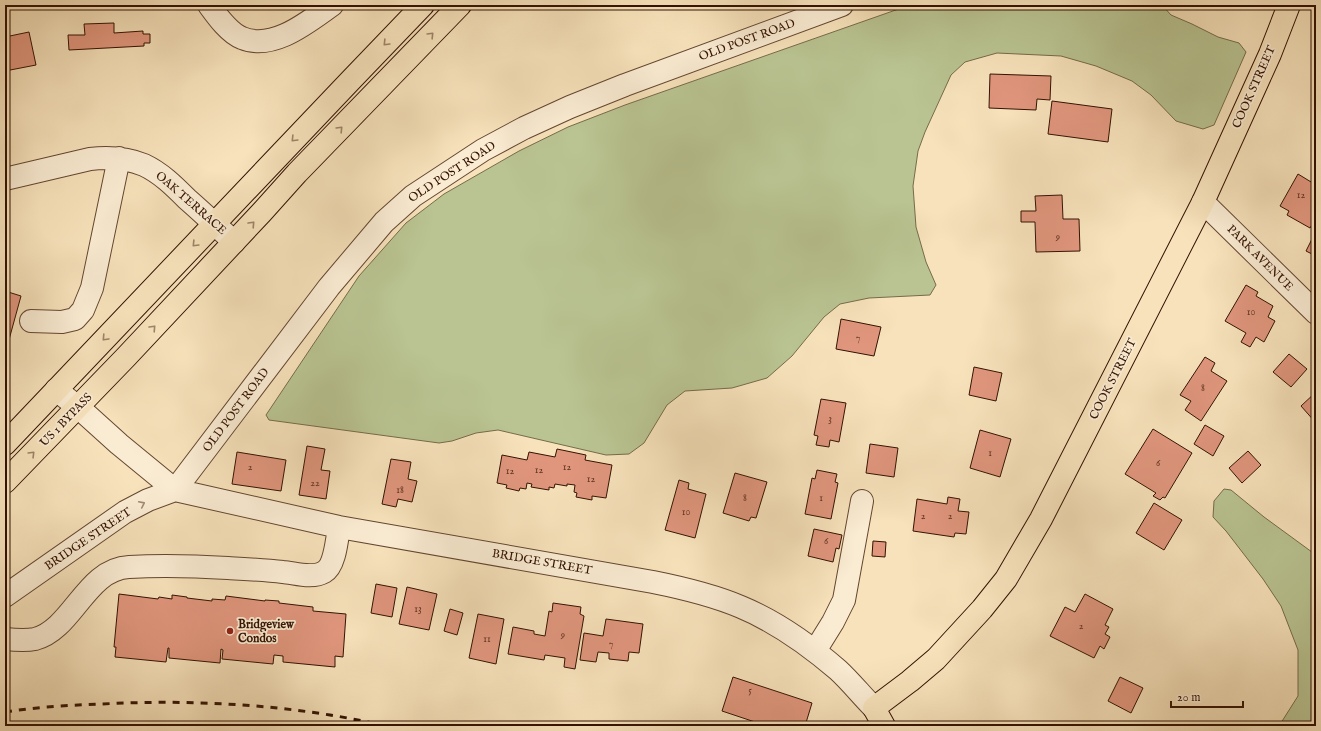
<svg xmlns="http://www.w3.org/2000/svg" width="1321" height="731" viewBox="0 0 1321 731" font-family="'IM FELL English',serif">
	<rect width="100%" height="100%" fill="#f7e2bb"/>
	<filter id="stains"><feTurbulence type="fractalNoise" baseFrequency=".005" numOctaves="4"/><feColorMatrix values="0 0 0 0 .2 0 0 0 0 .09 0 0 0 0 .02 0 0 0 .5 -.17"/></filter>
	<radialGradient id="worn" r=".72"><stop offset=".6" stop-color="#630" stop-opacity="0"/><stop offset="1" stop-color="#630" stop-opacity=".3"/></radialGradient>
	<!-- green -->
	<path fill="#b9c492" stroke="#766b4a" d="M 910,5 L 1162,5 L 1171,15 L 1192,24 L 1218,37 L 1239,43 L 1246,52 L 1214,125 L 1203,129 L 1176,121 L 1151,95 L 1132,81 L 1096,66 L 1061,56 L 997,53 L 965,62 L 951,75 L 925,132 L 918,151 L 913,186 L 916,227 L 926,262 L 936,285 L 930,295 L 869,298 L 840,304 L 824,317 L 792,356 L 767,378 L 732,388 L 685,391 L 667,405 L 644,443 L 629,454 L 606,455 L 498,430 L 476,433 L 452,441 L 439,443 L 269,420 L 266,415 L 359,276 L 406,223 L 444,194 L 519,151 L 568,127 L 625,105 Z
		M 1224,489 L 1231,490 L 1264,517 L 1316,555 L 1316,726 L 1279,726 L 1298,696 L 1298,650 L 1281,606 L 1263,579 L 1226,531 L 1213,517 L 1214,501 Z"/>
	<!-- building -->
	<path fill="#e0967d" stroke="#331202" d="M 114,23 L 114,33 L 143,31 L 143,34 L 150,34 L 150,43 L 144,43 L 144,46 L 69,50 L 68,35 L 85,35 L 84,24 Z
		M 29,32 L 36,65 L 5,71 L 5,37 Z
		M 990,74 L 1051,76 L 1050,100 L 1037,99 L 1036,110 L 989,108 Z
		M 1052,101 L 1112,109 L 1108,142 L 1048,134 Z
		M 1298,174 L 1316,185 L 1316,225 L 1313,223 L 1310,228 L 1287,215 L 1289,211 L 1280,206 Z
		M 1062,195 L 1063,219 L 1079,219 L 1080,251 L 1036,252 L 1035,222 L 1021,222 L 1021,211 L 1036,211 L 1035,196 Z
		M 1316,231 L 1316,256 L 1306,251 Z
		M 1246,285 L 1258,292 L 1256,296 L 1273,306 L 1268,317 L 1275,321 L 1264,342 L 1256,337 L 1250,347 L 1241,342 L 1246,333 L 1225,321 Z
		M 5,291 L 21,296 L 7,347 L 5,346 Z
		M 841,319 L 881,327 L 874,356 L 836,349 Z
		M 1289,354 L 1307,369 L 1291,387 L 1273,372 Z
		M 1205,357 L 1215,363 L 1211,371 L 1227,381 L 1201,421 L 1185,410 L 1191,401 L 1180,395 Z
		M 974,367 L 1002,373 L 996,401 L 969,395 Z
		M 1316,392 L 1316,423 L 1301,406 Z
		M 821,399 L 846,403 L 839,442 L 830,440 L 829,447 L 816,445 L 818,436 L 814,435 Z
		M 1205,425 L 1224,436 L 1213,456 L 1194,444 Z
		M 1153,429 L 1192,453 L 1165,498 L 1163,497 L 1160,500 L 1153,496 L 1156,493 L 1125,474 Z
		M 980,430 L 1011,439 L 1000,477 L 970,468 Z
		M 870,444 L 898,448 L 894,477 L 866,473 Z
		M 307,446 L 325,449 L 321,470 L 330,471 L 326,499 L 299,495 Z
		M 557,449 L 586,455 L 585,460 L 612,465 L 606,498 L 592,496 L 592,500 L 576,497 L 577,493 L 574,492 L 575,485 L 567,484 L 567,486 L 555,484 L 554,488 L 549,487 L 549,490 L 531,487 L 532,484 L 527,483 L 526,489 L 520,488 L 519,491 L 506,488 L 507,485 L 497,483 L 502,455 L 527,460 L 529,452 L 555,457 Z
		M 1248,451 L 1261,465 L 1242,483 L 1229,468 Z
		M 237,452 L 286,460 L 281,491 L 232,484 Z
		M 391,459 L 411,462 L 408,479 L 417,481 L 412,502 L 398,499 L 396,507 L 382,504 Z
		M 817,470 L 837,474 L 835,482 L 838,483 L 831,519 L 805,514 L 812,478 L 815,479 Z
		M 735,473 L 767,482 L 756,518 L 751,517 L 749,521 L 723,513 Z
		M 679,480 L 689,483 L 688,489 L 706,494 L 695,538 L 665,530 Z
		M 948,497 L 960,499 L 958,511 L 969,512 L 966,534 L 955,533 L 954,537 L 913,531 L 917,499 L 947,504 Z
		M 1154,503 L 1182,520 L 1164,550 L 1136,533 Z
		M 814,529 L 842,535 L 839,549 L 836,548 L 833,562 L 808,556 Z
		M 873,541 L 886,542 L 885,557 L 872,556 Z
		M 376,584 L 397,588 L 392,617 L 371,613 Z
		M 407,587 L 437,594 L 429,630 L 399,624 Z
		M 119,594 L 158,599 L 159,597 L 172,599 L 172,595 L 187,597 L 187,598 L 212,601 L 212,599 L 225,600 L 226,596 L 265,601 L 265,600 L 279,601 L 279,603 L 313,607 L 313,611 L 346,614 L 343,657 L 335,656 L 335,667 L 283,662 L 283,656 L 274,655 L 273,664 L 222,659 L 223,650 L 221,649 L 220,663 L 169,658 L 169,648 L 168,648 L 166,662 L 115,657 L 116,647 L 114,647 Z
		M 1085,594 L 1113,609 L 1105,625 L 1109,627 L 1105,634 L 1110,637 L 1104,649 L 1100,646 L 1094,658 L 1050,636 L 1065,607 L 1075,612 Z
		M 553,603 L 581,607 L 580,614 L 584,616 L 575,669 L 564,667 L 565,658 L 545,655 L 544,660 L 508,654 L 513,627 L 534,631 L 534,634 L 545,636 L 549,611 L 552,612 Z
		M 450,609 L 463,613 L 457,635 L 444,631 Z
		M 478,614 L 504,619 L 496,664 L 469,658 Z
		M 606,619 L 643,624 L 639,653 L 629,652 L 628,661 L 609,659 L 609,653 L 598,652 L 596,662 L 580,660 L 584,633 L 603,636 Z
		M 733,677 L 812,703 L 805,726 L 767,726 L 722,711 Z
		M 1120,677 L 1143,688 L 1131,713 L 1108,701 Z"/>
	<g fill="none" stroke-linecap="round" stroke-linejoin="round">
		<!-- minor casing -->
		<g stroke="#644630" stroke-width="24">
			<path id="minor" d="M 209,5 C 217,16 229,33 242,38 C 273,51 308,22 332,5
				M 5,179 L 90,159 C 108,157 127,158 144,165 C 161,173 174,186 187,199 C 203,213 219,228 234,242
				M 1203,202 L 1316,313
				M 31,321 L 62,322 L 75,319 L 83,310 L 92,288 L 119,158
				M 56,390 L 78,407 L 119,444 L 175,490 L 339,527 L 653,582 C 683,588 713,595 741,607 C 777,622 809,645 838,670 C 851,682 862,696 874,708
				M 175,490 L 329,287 L 384,222 L 413,196 L 483,150 L 524,128 L 570,107 L 625,85 L 842,5
				M 5,596 L 125,512 L 148,500 L 175,490
				M 5,639 C 15,640 25,641 35,639 C 73,629 86,569 129,567 C 162,565 195,566 228,568 C 246,569 265,570 283,572 C 295,573 312,579 324,572 C 335,566 337,539 339,527
				M 815,651 L 833,622 L 844,600 L 862,501"/>
		</g>
		<!-- major casing -->
		<g stroke="#331202" stroke-width="24">
			<path id="major" d="M 5,444 L 350,81 L 423,5
				M 5,482 L 126,357 L 262,212 L 297,173 L 460,5
				M 884,726 L 874,708 L 910,681 L 936,659 L 982,609 L 1006,579 L 1041,519 L 1203,202 L 1270,54 L 1289,5"/>
		</g>
		<!-- minor -->
		<use href="#minor" stroke="#faecd3" stroke-width="22"/>
		<!-- major -->
		<use href="#major" stroke="#f7e2bb" stroke-width="22"/>
		<!-- rail -->
		<path stroke="#331202" stroke-width="3" stroke-dasharray="7 7" stroke-linecap="butt" d="M 5,712 C 37,707 70,705 102,704 C 178,700 255,703 330,715 C 349,718 368,722 386,726"/>
	</g>
	<!-- one-way arrows -->
	<defs><path id="oneway-chevron" d="M-2-3.5L2.5 0L-2 3.5" fill="none" stroke-width="1.6" stroke-linecap="round" stroke-linejoin="round"/></defs>
	<g stroke="#9f8468">
		<use href="#oneway-chevron" transform="translate(431 35) rotate(-46)"/>
		<use href="#oneway-chevron" transform="translate(386 43) rotate(134)"/>
		<use href="#oneway-chevron" transform="translate(340 129) rotate(-46)"/>
		<use href="#oneway-chevron" transform="translate(294 139) rotate(134)"/>
		<use href="#oneway-chevron" transform="translate(252 224) rotate(-47)"/>
		<use href="#oneway-chevron" transform="translate(195 244) rotate(134)"/>
		<use href="#oneway-chevron" transform="translate(153 328) rotate(-47)"/>
		<use href="#oneway-chevron" transform="translate(105 338) rotate(133)"/>
		<use href="#oneway-chevron" transform="translate(32 454) rotate(-45)"/>
	</g>
	<use stroke="#a08a75" href="#oneway-chevron" transform="translate(142 504) rotate(-26)"/>
	<!-- markers -->
	<circle fill="#8f2418" stroke="#faecd3" stroke-width="1.5" cx="230" cy="631" r="4"/>
	<g text-anchor="middle" dominant-baseline="central" stroke-width="3.5" stroke-linejoin="round" paint-order="stroke">
		<!-- number labels -->
		<g font-size="10" fill="#5e3321">
			<text x="1301" y="195">12</text>
			<text x="1058" y="237">9</text>
			<text x="1251" y="312">10</text>
			<text x="858" y="338">7</text>
			<text x="1203" y="388">8</text>
			<text x="830" y="419">3</text>
			<text x="990" y="453">1</text>
			<text x="1158" y="463">6</text>
			<text x="250" y="467">2</text>
			<text x="567" y="467">12</text>
			<text x="539" y="470">12</text>
			<text x="510" y="471">12</text>
			<text x="591" y="479">12</text>
			<text x="315" y="483">22</text>
			<text x="400" y="490">18</text>
			<text x="745" y="498">8</text>
			<text x="821" y="498">1</text>
			<text x="686" y="512">10</text>
			<text x="923" y="516">2</text>
			<text x="950" y="516">2</text>
			<text x="826" y="541">6</text>
			<text x="418" y="609">13</text>
			<text x="1081" y="626">2</text>
			<text x="563" y="635">9</text>
			<text x="487" y="639">11</text>
			<text x="611" y="644">7</text>
			<text x="750" y="690">5</text>
		</g>
		<!-- street labels -->
		<g font-size="12" fill="#331202" stroke="#faecd3">
			<text transform="translate(747 40) rotate(-20)">OLD POST ROAD</text>
			<text transform="translate(1254 87) rotate(-66)">COOK STREET</text>
			<text transform="translate(452 172) rotate(-33)">OLD POST ROAD</text>
			<text transform="translate(191 203) rotate(41)">OAK TERRACE</text>
			<text transform="translate(1260 258) rotate(45)">PARK AVENUE</text>
			<text transform="translate(1113 379) rotate(-63)">COOK STREET</text>
			<text transform="translate(236 410) rotate(-53)">OLD POST ROAD</text>
			<text transform="translate(66 420) rotate(-46)">US 1 BYPASS</text>
			<text transform="translate(88 539) rotate(-34)">BRIDGE STREET</text>
			<text transform="translate(542 562) rotate(10)">BRIDGE STREET</text>
		</g>
		<!-- poi labels -->
		<g font-size="12" font-weight="bold" fill="#331202" stroke="#faecd3" text-anchor="start">
			<text x="238" y="624">Bridgeview<tspan x="238" dy="14">Condos</tspan></text>
		</g>
	</g>
	<!-- margin -->
	<rect width="1321" height="731" fill="none" stroke="#f7e2bb" stroke-width="20"/>
	<rect x="6" y="6" width="1309" height="719" fill="none" stroke="#331202" stroke-width="2"/>
	<rect x="10" y="10" width="1301" height="711" fill="none" stroke="#331202"/>
	<!-- scale -->
	<path d="M1171 701v6h72v-6" fill="none" stroke="#331202" stroke-width="2"/>
	<text x="1177" y="701" font-size="12" fill="#331202" stroke="#faecd3" stroke-width="3" paint-order="stroke">20 m</text>
	<rect width="100%" height="100%" filter="url(#stains)"/>
	<rect width="100%" height="100%" fill="url(#worn)"/>
</svg>
